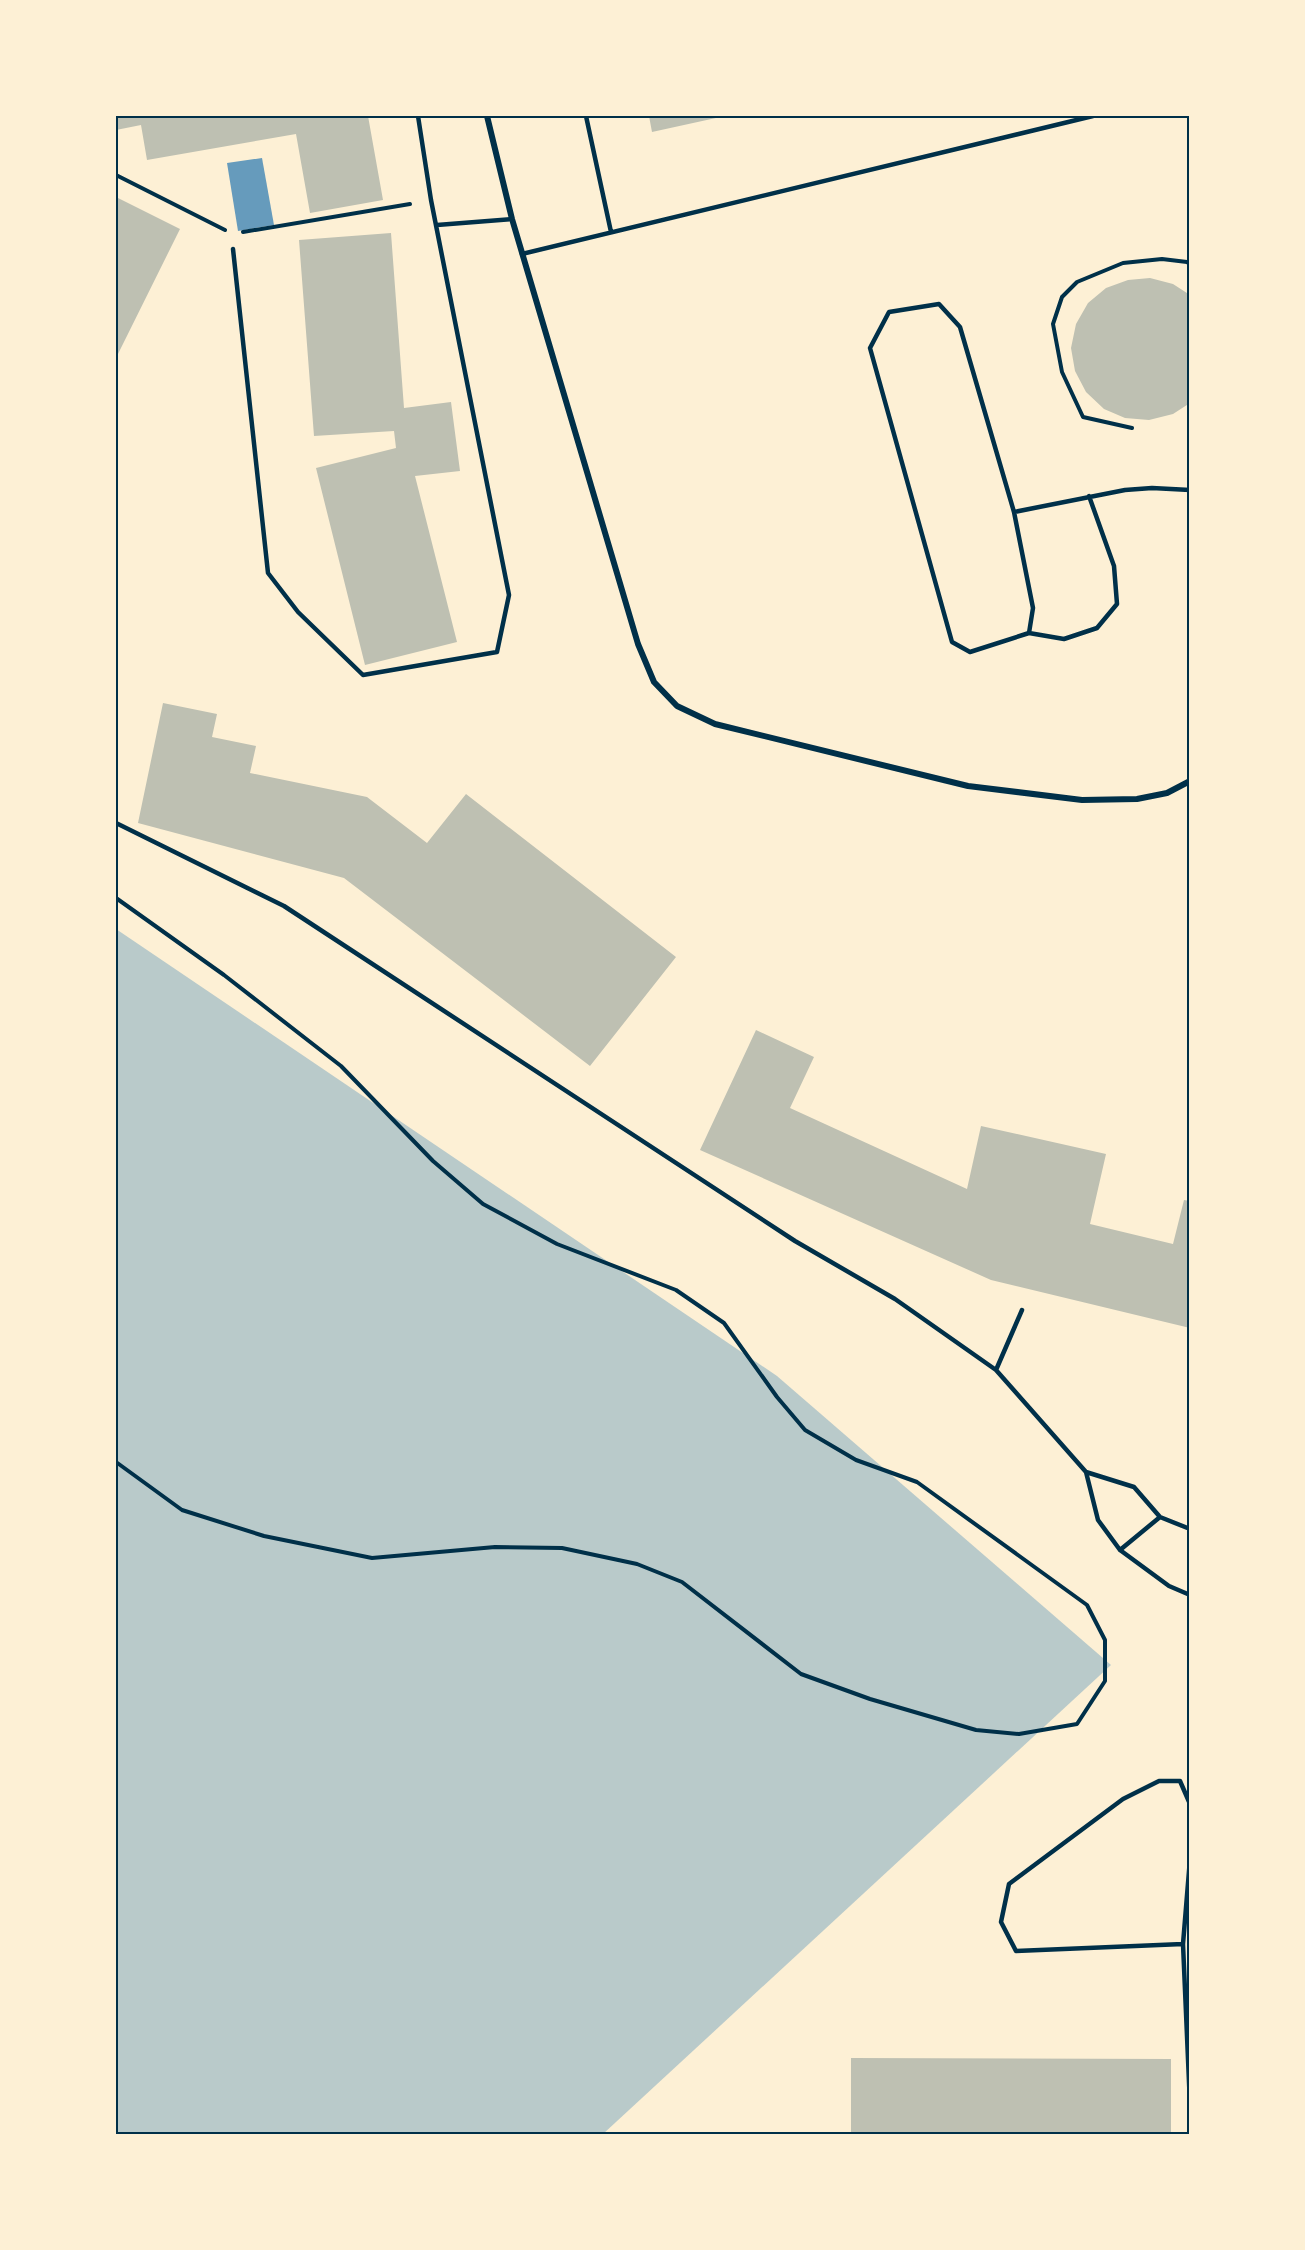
<svg xmlns="http://www.w3.org/2000/svg" width="1305" height="2250" viewBox="0 0 1305 2250" font-family="Manrope,sans-serif">
	<rect width="100%" height="100%" fill="#fdf0d5"/>
	<!-- green -->
	<path fill="#b9caca" d="M 116,929 L 777,1376 L 1111,1665 L 603,2134 L 116,2134 Z"/>
	<!-- water -->
	<path fill="#669bbc" d="M 262,158 L 274,225 L 238,231 L 227,163 Z"/>
	<!-- building -->
	<path fill="#bec0b2" d="M 116,116 L 368,116 L 383,200 L 310,213 L 296,134 L 147,160 L 141,125 L 116,130 Z
		M 649,116 L 725,116 L 652,132 Z
		M 116,197 L 180,229 L 116,358 Z
		M 391,233 L 404,408 L 451,402 L 460,471 L 415,476 L 457,642 L 365,665 L 316,468 L 396,448 L 394,431 L 314,436 L 299,240 Z
		M 1150,278 L 1173,284 L 1190,295 L 1190,403 L 1173,414 L 1149,420 L 1125,418 L 1104,409 L 1086,392 L 1075,371 L 1071,348 L 1076,324 L 1088,303 L 1106,288 L 1128,280 Z
		M 163,703 L 217,714 L 212,737 L 256,746 L 250,773 L 367,797 L 427,843 L 466,794 L 676,957 L 590,1066 L 344,878 L 138,823 Z
		M 756,1030 L 814,1057 L 790,1108 L 967,1189 L 981,1126 L 1106,1154 L 1090,1224 L 1173,1244 L 1184,1200 L 1190,1201 L 1190,1328 L 991,1280 L 700,1150 Z
		M 851,2058 L 1171,2059 L 1171,2134 L 851,2134 Z"/>
	<g fill="none" stroke-linecap="round" stroke-linejoin="round">
		<!-- path -->
		<path stroke="#003049" stroke-width="4" d="M 116,175 L 225,230
			M 243,232 L 410,204
			M 1132,428 L 1083,417 L 1062,372 L 1053,324 L 1062,297 L 1077,282 L 1123,263 L 1162,259 L 1187,262 L 1190,264
			M 116,898 L 224,975 L 341,1066 L 433,1161 L 483,1204 L 557,1244 L 676,1290 L 724,1323 L 777,1397 L 805,1430 L 856,1460 L 917,1482 L 1087,1605 L 1105,1640 L 1105,1681 L 1077,1724 L 1019,1734 L 976,1730 L 870,1699 L 801,1674 L 682,1582 L 637,1564 L 562,1548 L 495,1547 L 372,1558 L 264,1536 L 182,1510 L 116,1462"/>
		<!-- service -->
		<path stroke="#003049" stroke-width="4.5" d="M 586,116 L 611,232
			M 437,225 L 512,219
			M 233,249 L 268,573 L 298,612 L 363,675 L 497,652 L 509,595 L 431,200 L 418,116
			M 522,254 L 1093,116
			M 939,304 L 960,327 L 1014,512 L 1033,608 L 1029,633 L 970,652 L 952,642 L 870,348 L 889,312 Z
			M 1014,512 L 1125,490 L 1152,488 L 1190,490
			M 1029,633 L 1064,639 L 1097,628 L 1117,604 L 1114,566 L 1089,496
			M 116,823 L 284,906 L 795,1241 L 895,1299 L 996,1370 L 1086,1472 L 1098,1520 L 1120,1550 L 1169,1586 L 1190,1595
			M 996,1370 L 1022,1310
			M 1086,1472 L 1134,1487 L 1160,1517 L 1190,1529
			M 1120,1550 L 1160,1517
			M 1190,1804 L 1180,1781 L 1159,1781 L 1123,1799 L 1009,1884 L 1001,1922 L 1016,1951 L 1183,1944 L 1190,1859
			M 1183,1944 L 1190,2105"/>
		<!-- minor -->
		<path stroke="#003049" stroke-width="6" d="M 487,116 L 512,219 L 638,644 L 654,682 L 677,706 L 715,724 L 968,786 L 1082,800 L 1137,799 L 1167,793 L 1190,781"/>
	</g>
	<!-- border -->
	<rect width="1305" height="2250" fill="none" stroke="#fdf0d5" stroke-width="234"/>
	<rect x="117" y="117" width="1071" height="2016" fill="none" stroke="#003049" stroke-width="2"/>
</svg>
